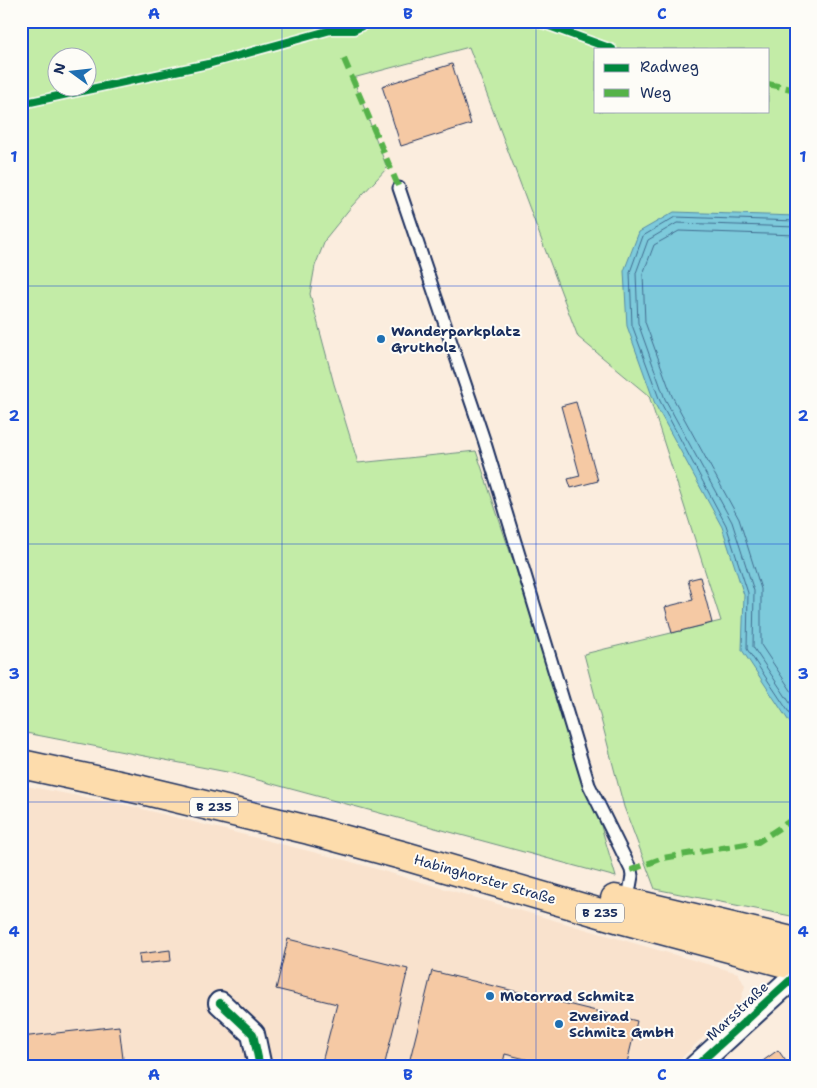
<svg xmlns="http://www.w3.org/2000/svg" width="817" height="1088" viewBox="0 0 817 1088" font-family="'Shantell Sans',sans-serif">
	<rect width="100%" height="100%" fill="#fbedde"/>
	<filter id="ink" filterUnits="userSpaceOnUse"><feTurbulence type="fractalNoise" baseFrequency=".02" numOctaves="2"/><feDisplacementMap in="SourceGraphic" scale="10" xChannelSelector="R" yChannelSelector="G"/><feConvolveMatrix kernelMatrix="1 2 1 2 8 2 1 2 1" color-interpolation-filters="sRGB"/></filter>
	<g filter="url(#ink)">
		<!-- built -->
		<path fill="#f9e2cd" d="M 21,785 L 130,806 L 345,860 L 738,973 L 745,986 L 740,1002 L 672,1067 L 21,1067 Z"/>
		<!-- green -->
		<path fill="#c3eca7" stroke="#6f8e82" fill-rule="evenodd" d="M 21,21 L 796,21 L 796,917 L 655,889 L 624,807 L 584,654 L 721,621 L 649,396 L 578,337 L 469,47 L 353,78 L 387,168 L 351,207 L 326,238 L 315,266 L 310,294 L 334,384 L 358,463 L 476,451 L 590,789 L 616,877 L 232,773 L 21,732 ZM 596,49 L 768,49 L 768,111 L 596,111 ZM 58,58 L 88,58 L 88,88 L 58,88 Z"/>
		<!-- water -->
		<path fill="#7dcadb" stroke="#568ca9" d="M 674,212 L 796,216 L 796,732 L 742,650 L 744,595 L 722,527 L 655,404 L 627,326 L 624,271 L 639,232 Z"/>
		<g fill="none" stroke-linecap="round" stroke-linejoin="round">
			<!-- shore -->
			<path stroke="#426d90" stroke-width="1" d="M 796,221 L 675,217 L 643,236 L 630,272 L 632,325 L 660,401 L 726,525 L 748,593 L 747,649 L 796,723
				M 796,227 L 677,223 L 648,240 L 636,273 L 638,323 L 665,399 L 732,522 L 754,591 L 753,647 L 796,712
				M 796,235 L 679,231 L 654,245 L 643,274 L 645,322 L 672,396 L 739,519 L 761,589 L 761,645 L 796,698"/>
		</g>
		<!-- building -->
		<path fill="#f5c9a4" stroke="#1b2f5e" d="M 452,64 L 471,124 L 401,146 L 382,86 Z
			M 576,402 L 598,481 L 571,488 L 568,479 L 580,476 L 561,406 Z
			M 700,577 L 712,623 L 672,633 L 665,607 L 693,600 L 688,580 Z
			M 288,939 L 408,969 L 384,1067 L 321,1066 L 337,1004 L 276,989 Z
			M 170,950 L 171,961 L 140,964 L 139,954 Z
			M 432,971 L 637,1021 L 626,1067 L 558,1067 L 505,1054 L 502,1067 L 408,1067 Z
			M 119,1026 L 124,1067 L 21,1067 L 21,1037 Z
			M 778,1050 L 790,1067 L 757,1067 L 756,1066 Z"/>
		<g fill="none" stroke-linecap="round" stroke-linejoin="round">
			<!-- lane casing -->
			<g stroke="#1b2f5e" stroke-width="15">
				<path id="lane" d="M 399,188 L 484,440 L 589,785 L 631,870 L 632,876 L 627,904"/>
			</g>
			<!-- street casing -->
			<g stroke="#1b2f5e" stroke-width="26">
				<path id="street" d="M 220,1003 L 253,1034 L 260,1067
					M 695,1067 L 796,975"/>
			</g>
			<!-- primary casing -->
			<g stroke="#1b2f5e" stroke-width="31">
				<path id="primary" d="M 21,764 L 142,790 L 309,830 L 405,856 L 624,920 L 796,966
					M 615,899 L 796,942"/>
			</g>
			<!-- lane -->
			<use href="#lane" stroke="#fdfcf7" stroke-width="11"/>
			<!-- street -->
			<use href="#street" stroke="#fdfcf7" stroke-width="22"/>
			<!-- primary -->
			<use href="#primary" stroke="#fddcac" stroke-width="28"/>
			<!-- quiet -->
			<path stroke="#55b248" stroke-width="6" stroke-dasharray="12 6" stroke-linecap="butt" d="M 344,59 L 399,188
				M 768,84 L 796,90
				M 631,870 L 663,858 L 758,842 L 796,817"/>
			<!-- cycleway casing -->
			<g stroke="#fdfcf7" stroke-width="11">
				<path id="cycleway" d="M 531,21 L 549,26 L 612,49
					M 21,104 L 208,64 L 331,30 L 354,30 L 372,21
					M 220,1003 L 253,1034 L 260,1067
					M 695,1067 L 796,975"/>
			</g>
			<!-- cycleway -->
			<use href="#cycleway" stroke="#00873e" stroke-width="8"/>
		</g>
	</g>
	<!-- grid -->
	<path fill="none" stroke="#1d4ed8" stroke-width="1" stroke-opacity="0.55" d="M 282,21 L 282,1067M 536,21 L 536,1067M 21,286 L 796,286M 21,544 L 796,544M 21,802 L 796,802"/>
	<!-- markers -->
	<g fill="#1f6fb2" stroke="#fdfcf7" stroke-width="2">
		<circle cx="381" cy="339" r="5"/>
		<circle cx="490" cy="996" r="5"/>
		<circle cx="559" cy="1024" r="5"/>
	</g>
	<g text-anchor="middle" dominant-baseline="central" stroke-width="4" stroke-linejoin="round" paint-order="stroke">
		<!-- shield labels -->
		<g fill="#fdfcf7" stroke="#5f6c8c" stroke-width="1">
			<rect x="190" y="797.5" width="48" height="19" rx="4"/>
			<rect x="576" y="903.5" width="48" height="19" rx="4"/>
		</g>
		<g font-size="12" font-weight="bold" fill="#1b2f5e">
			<text x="214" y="807">B 235</text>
			<text x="600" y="913">B 235</text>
		</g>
		<!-- poi labels -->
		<g font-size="14" font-weight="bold" fill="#1b2f5e" stroke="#fdfcf7" text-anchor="start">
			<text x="391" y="331">Wanderparkplatz<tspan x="391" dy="16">Grutholz</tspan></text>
			<text x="500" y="996">Motorrad Schmitz</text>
			<text x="569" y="1016">Zweirad<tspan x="569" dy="16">Schmitz GmbH</tspan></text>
		</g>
		<!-- street labels -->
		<g font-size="14" fill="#1b2f5e" stroke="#fdfcf7">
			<text transform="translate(485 879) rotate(16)">Habinghorster Straße</text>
			<text transform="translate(737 1011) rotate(-43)">Marsstraße</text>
		</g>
	</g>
	<!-- margin -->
	<rect width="817" height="1088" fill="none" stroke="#fdfcf7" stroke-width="55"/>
	<!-- legend -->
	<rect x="594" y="48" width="175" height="65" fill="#fdfcf7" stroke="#a3aaba"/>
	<rect x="604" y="64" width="25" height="8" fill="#00873e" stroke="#a3aaba"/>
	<text x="640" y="72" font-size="15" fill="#1b2f5e">Radweg</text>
	<rect x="604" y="89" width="25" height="8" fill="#55b248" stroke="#a3aaba"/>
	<text x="640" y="98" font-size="15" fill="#1b2f5e">Weg</text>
	<!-- north arrow -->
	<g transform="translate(72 72) rotate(285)"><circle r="24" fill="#fdfcf7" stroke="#a3aaba"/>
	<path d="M0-4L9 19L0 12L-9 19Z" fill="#1f6fb2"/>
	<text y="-8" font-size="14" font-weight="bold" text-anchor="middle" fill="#1b2f5e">N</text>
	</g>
	<rect x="28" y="28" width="762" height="1032" fill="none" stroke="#1d4ed8" stroke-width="2"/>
	<g font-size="16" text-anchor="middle" font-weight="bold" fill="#1d4ed8">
		<text x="154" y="19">A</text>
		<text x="408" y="19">B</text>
		<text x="662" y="19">C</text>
		<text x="14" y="162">1</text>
		<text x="803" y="162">1</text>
		<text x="14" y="421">2</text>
		<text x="803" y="421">2</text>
		<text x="14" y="679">3</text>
		<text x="803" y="679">3</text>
		<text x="14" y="937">4</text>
		<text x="803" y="937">4</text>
		<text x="154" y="1080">A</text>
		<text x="408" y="1080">B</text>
		<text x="662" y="1080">C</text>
	</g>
</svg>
